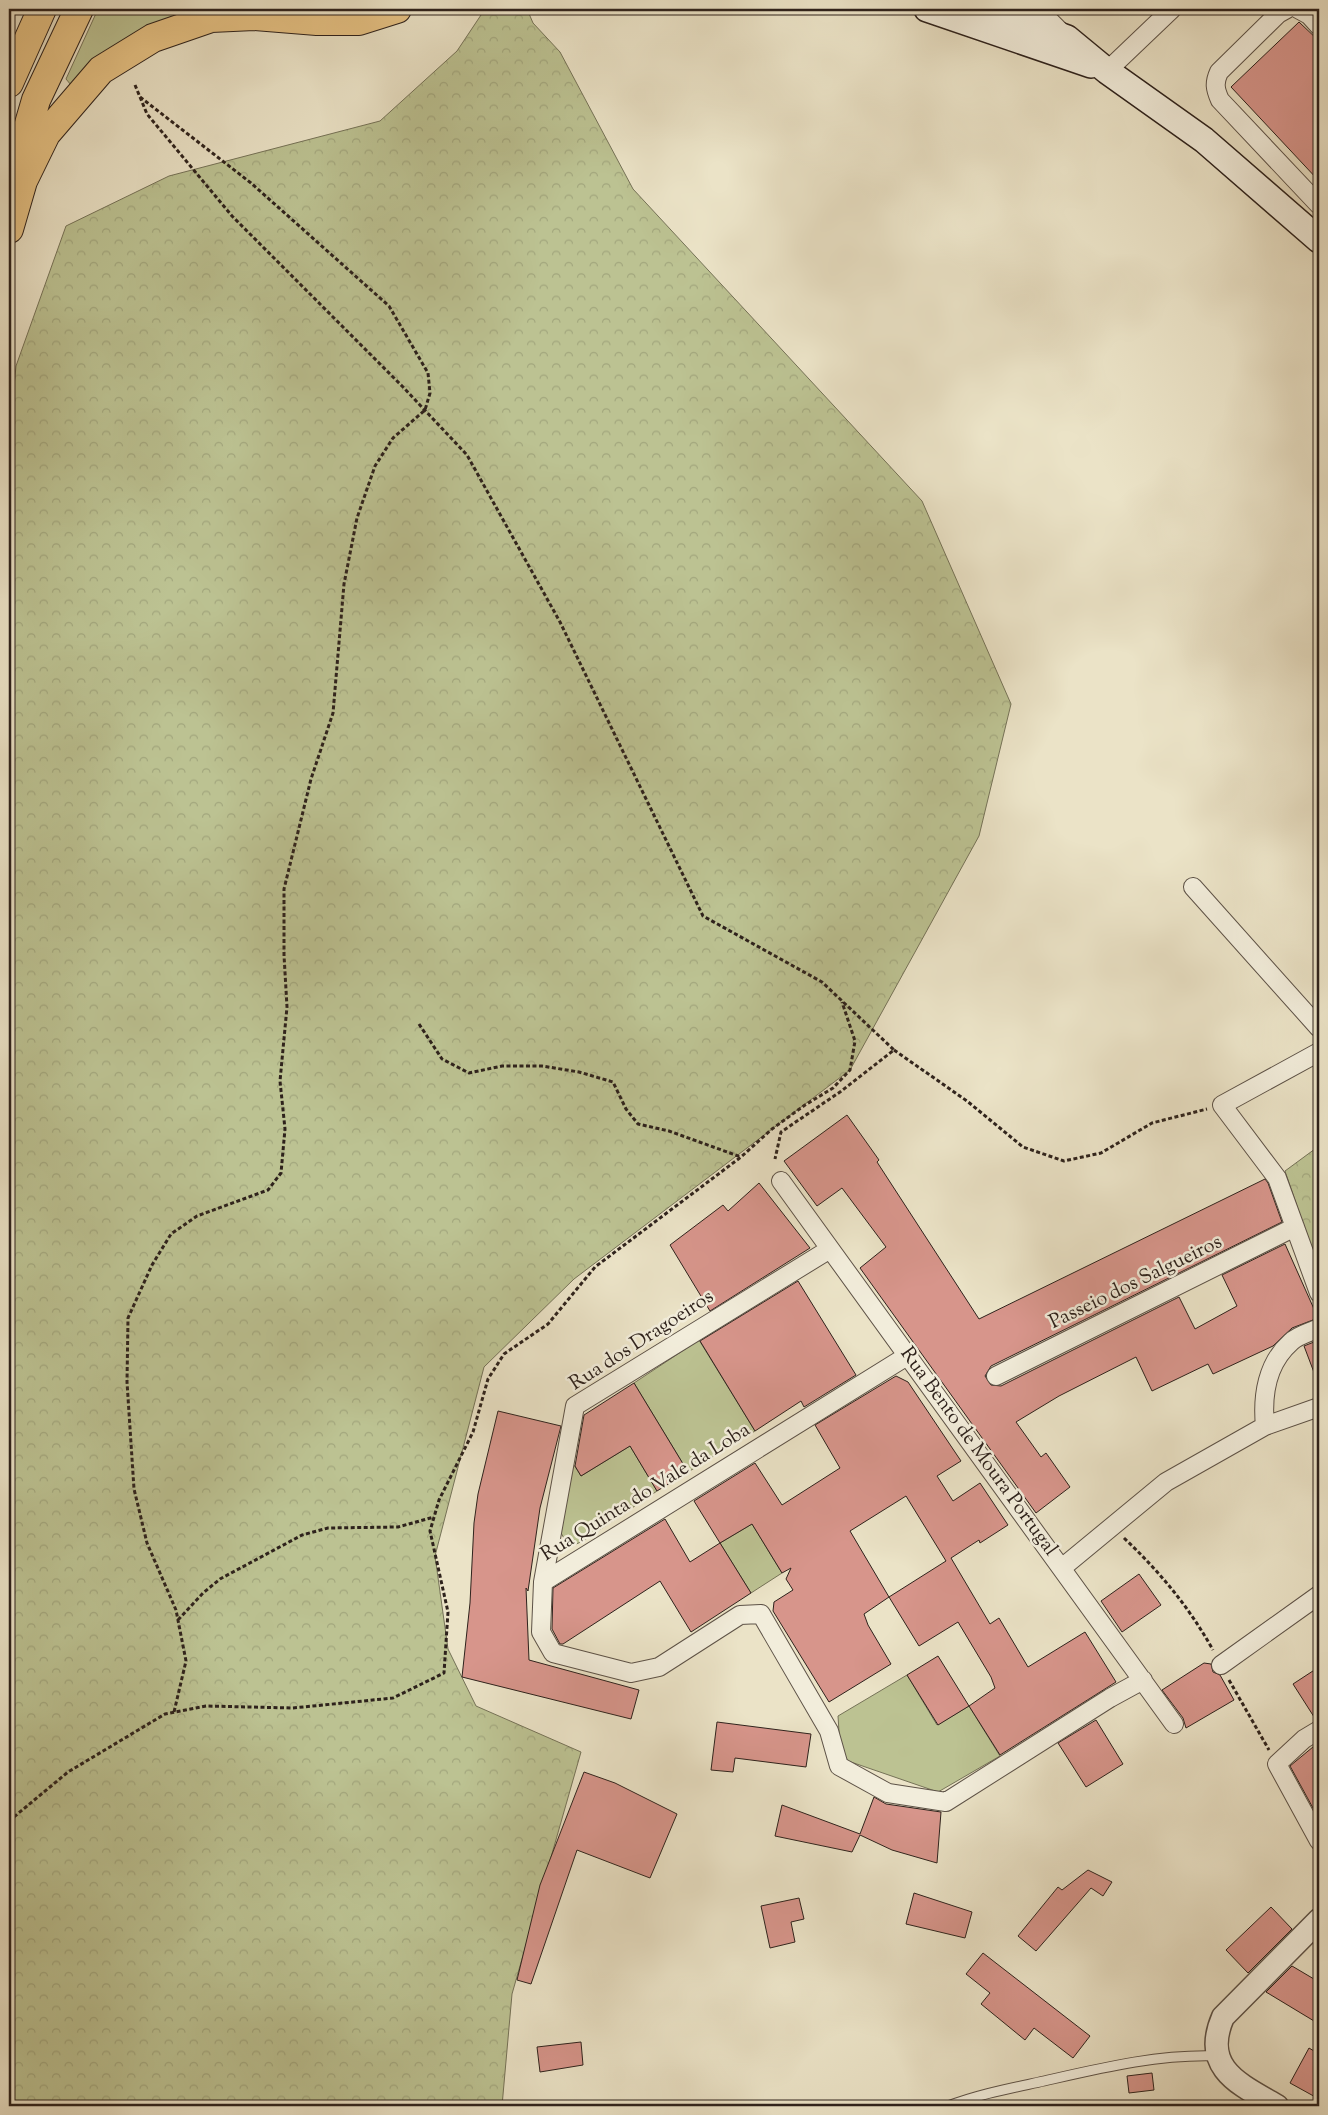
<svg xmlns="http://www.w3.org/2000/svg" width="1328" height="2115" viewBox="0 0 1328 2115" font-family="'Sorts Mill Goudy',serif">
	<defs>
		<pattern id="forest-crowns" width="20" height="18" patternUnits="userSpaceOnUse" patternTransform="scale(1.25)"><rect width="20" height="18" fill="#bcc292"/><path d="M2 6a3 3 0 1 1 6 0M12 15a3 3 0 1 1 6 0" fill="none" stroke="#a2a67d"/></pattern>
	</defs>
	<rect width="100%" height="100%" fill="#ebe3c7"/>
	<filter id="stains"><feTurbulence type="fractalNoise" baseFrequency=".004" numOctaves="4"/><feColorMatrix values="0 0 0 0 .2 0 0 0 0 .09 0 0 0 0 .02 0 0 0 .5 -.17"/></filter>
	<radialGradient id="worn" r=".72"><stop offset=".6" stop-color="#630" stop-opacity="0"/><stop offset="1" stop-color="#630" stop-opacity=".3"/></radialGradient>
	<!-- grass -->
	<path fill="#bcc292" stroke="#757257" d="M 98,9 L 238,9 L 71,85 L 66,79 Z
		M 699,1340 L 755,1431 L 688,1472 L 634,1383 Z
		M 630,1446 L 657,1491 L 583,1541 L 574,1545 L 567,1544 L 559,1529 L 572,1462 L 581,1476 Z
		M 752,1524 L 782,1573 L 751,1593 L 720,1543 Z
		M 907,1675 L 937,1725 L 969,1706 L 1000,1756 L 938,1792 L 848,1761 L 840,1747 L 838,1716 Z"/>
	<!-- forest -->
	<path fill="url(#forest-crowns)" stroke="#757257" d="M 485,9 L 527,9 L 533,23 L 560,52 L 633,189 L 922,501 L 1011,704 L 979,836 L 850,1070 L 574,1279 L 484,1367 L 435,1556 L 448,1649 L 476,1706 L 581,1752 L 512,1994 L 502,2106 L 9,2106 L 9,439 L 16,366 L 66,226 L 169,176 L 380,121 L 457,51 Z
		M 1319,1146 L 1319,1271 L 1285,1171 Z"/>
	<!-- building -->
	<path fill="#d7958b" stroke="#2e221c" fill-rule="evenodd" d="M 1299,22 L 1319,41 L 1319,181 L 1231,87 Z
		M 847,1115 L 879,1160 L 877,1162 L 979,1319 L 1265,1179 L 1268,1183 L 1282,1222 L 991,1366 L 985,1376 L 991,1385 L 1001,1386 L 1179,1297 L 1195,1329 L 1237,1306 L 1222,1275 L 1285,1244 L 1318,1318 L 1292,1328 L 1273,1346 L 1213,1374 L 1208,1364 L 1152,1391 L 1136,1357 L 1059,1396 L 1016,1422 L 1041,1457 L 1046,1453 L 1070,1487 L 1036,1513 L 860,1268 L 886,1247 L 842,1188 L 817,1206 L 784,1161 Z
		M 759,1183 L 810,1248 L 710,1311 L 670,1245 L 723,1205 L 728,1211 Z
		M 798,1281 L 856,1375 L 804,1407 L 801,1401 L 755,1431 L 700,1341 Z
		M 1319,1340 L 1319,1383 L 1318,1383 L 1304,1346 Z
		M 896,1376 L 908,1382 L 961,1461 L 937,1476 L 953,1501 L 980,1483 L 1008,1525 L 980,1543 L 979,1540 L 951,1558 L 990,1624 L 999,1618 L 1028,1667 L 1085,1632 L 1116,1682 L 1000,1755 L 969,1706 L 995,1688 L 991,1677 L 958,1622 L 919,1646 L 889,1597 L 864,1614 L 868,1625 L 891,1664 L 829,1702 L 773,1611 L 774,1602 L 793,1590 L 786,1579 L 791,1568 L 782,1573 L 752,1524 L 720,1543 L 694,1501 L 755,1463 L 782,1505 L 840,1468 L 815,1425 ZM 906,1496 L 946,1561 L 889,1597 L 850,1531 Z
		M 634,1383 L 688,1472 L 657,1491 L 630,1446 L 581,1476 L 575,1466 L 584,1415 Z
		M 498,1411 L 561,1426 L 540,1508 L 528,1591 L 526,1588 L 529,1660 L 639,1690 L 631,1719 L 462,1677 L 470,1603 L 474,1523 L 478,1494 Z
		M 665,1519 L 690,1562 L 720,1543 L 751,1593 L 691,1632 L 660,1581 L 563,1644 L 560,1644 L 552,1629 L 553,1588 Z
		M 1139,1574 L 1161,1605 L 1122,1632 L 1101,1601 Z
		M 938,1656 L 969,1706 L 938,1725 L 907,1675 Z
		M 1204,1663 L 1211,1664 L 1213,1672 L 1220,1675 L 1234,1700 L 1186,1728 L 1183,1718 L 1162,1690 Z
		M 1319,1667 L 1319,1719 L 1316,1720 L 1293,1684 Z
		M 1096,1720 L 1123,1764 L 1086,1787 L 1058,1743 Z
		M 717,1722 L 811,1734 L 806,1767 L 735,1758 L 733,1772 L 711,1770 Z
		M 1319,1742 L 1319,1819 L 1290,1766 Z
		M 584,1772 L 615,1783 L 677,1814 L 650,1878 L 577,1850 L 531,1984 L 517,1980 L 540,1885 Z
		M 874,1797 L 886,1804 L 941,1812 L 937,1863 L 892,1850 L 860,1835 L 852,1852 L 775,1836 L 782,1805 L 860,1834 Z
		M 1088,1870 L 1112,1882 L 1103,1896 L 1091,1888 L 1036,1951 L 1018,1936 L 1058,1887 L 1062,1890 Z
		M 914,1893 L 972,1912 L 965,1938 L 906,1924 Z
		M 799,1898 L 804,1919 L 791,1922 L 795,1942 L 770,1948 L 761,1906 Z
		M 1271,1907 L 1292,1929 L 1248,1973 L 1226,1950 Z
		M 983,1953 L 1090,2036 L 1073,2058 L 1034,2028 L 1025,2040 L 981,2004 L 990,1993 L 966,1974 Z
		M 1292,1966 L 1319,1982 L 1319,2024 L 1266,1992 Z
		M 581,2042 L 583,2065 L 540,2072 L 537,2047 Z
		M 1309,2048 L 1319,2054 L 1319,2099 L 1290,2083 Z
		M 1152,2073 L 1154,2090 L 1129,2093 L 1127,2076 Z"/>
	<g fill="none" stroke-linecap="round" stroke-linejoin="round">
		<!-- service casing -->
		<g stroke="#5d5247" stroke-width="11">
			<path id="service" d="M 948,2106 C 979,2094 1012,2088 1044,2081 C 1101,2068 1158,2054 1217,2056"/>
		</g>
		<!-- minor casing -->
		<g stroke="#5d5247" stroke-width="20">
			<path id="minor" d="M 1038,9 L 1063,34
				M 1287,9 L 1278,14 L 1219,72 C 1214,83 1215,89 1220,100 L 1319,205
				M 1298,9 L 1309,15 L 1319,26
				M 1107,71 L 1172,9
				M 1193,887 L 1319,1028
				M 1319,1052 L 1222,1105 L 1277,1178 L 1319,1293
				M 781,1181 L 1174,1724
				M 830,1249 L 575,1406 L 543,1582 L 541,1632 L 553,1653 L 631,1673 L 659,1667 L 740,1615 L 761,1614 L 829,1731 L 839,1766 L 888,1793 L 946,1802 L 1110,1698 L 1143,1680
				M 996,1376 L 1295,1227
				M 1265,1426 C 1262,1396 1267,1363 1291,1342 C 1298,1335 1311,1332 1319,1328
				M 1063,1567 L 1166,1482 L 1265,1426 L 1319,1407
				M 543,1582 L 907,1356
				M 1221,1665 L 1319,1595
				M 1319,1730 L 1304,1739 L 1277,1764 L 1319,1841"/>
		</g>
		<!-- tertiary casing -->
		<g stroke="#5d5247" stroke-width="25">
			<path id="tertiary" d="M 1277,2106 C 1239,2084 1201,2068 1223,2017 L 1319,1920"/>
		</g>
		<!-- secondary casing -->
		<g stroke="#2e221c" stroke-width="28">
			<path id="secondary" d="M 927,9 L 1091,65
				M 987,9 L 1067,38 L 1107,71 L 1204,140 L 1319,240"/>
		</g>
		<!-- motorway casing -->
		<g stroke="#2e221c" stroke-width="30">
			<path id="motorway" d="M 9,83 L 42,9
				M 17,165 L 36,100 L 79,9
				M 9,229 L 23,181 L 46,134 L 101,70 L 153,38 L 211,18 L 254,16 L 317,21 L 359,21 L 397,9"/>
		</g>
		<!-- path -->
		<path stroke="#2e221c" stroke-width="3" stroke-dasharray="4 2.5" stroke-linecap="butt" d="M 135,85 L 147,114 L 232,216 L 403,387 L 467,455 L 560,622 L 703,916 L 822,982 L 894,1050 L 840,1092 L 781,1132 L 775,1159
			M 140,97 L 251,183 L 389,306 L 428,373 L 430,393 L 425,410 L 393,438 L 375,466 L 357,518 L 344,584 L 333,713 L 311,779 L 284,889 L 284,955 L 287,1007 L 280,1081 L 285,1129 L 281,1173 L 268,1190 L 197,1216 L 171,1234 L 152,1265 L 128,1318 L 127,1382 L 134,1489 L 147,1543 L 176,1610 L 186,1661 L 174,1712
			M 419,1024 L 442,1059 L 469,1073 L 502,1066 L 542,1066 L 579,1072 L 613,1082 L 626,1109 L 638,1124 L 669,1131 L 741,1157
			M 894,1050 L 967,1101 L 1023,1147 L 1064,1161 L 1101,1153 L 1152,1123 L 1207,1109
			M 1124,1538 C 1160,1572 1189,1607 1213,1650
			M 178,1620 L 203,1593 L 220,1579 L 302,1535 L 328,1528 L 398,1527 L 434,1517
			M 1229,1680 L 1269,1750
			M 9,1821 L 68,1772 L 165,1714 L 206,1706 L 293,1708 L 393,1698 L 444,1673 L 448,1612 L 430,1531 L 439,1500 L 473,1432 L 488,1379 L 504,1354 L 548,1324 L 595,1267 L 741,1157 L 772,1129 L 805,1105 L 833,1088 L 850,1070 L 855,1041 L 842,1002"/>
		<!-- service -->
		<use href="#service" stroke="#f2eddb" stroke-width="9"/>
		<!-- minor -->
		<use href="#minor" stroke="#f2eddb" stroke-width="18"/>
		<!-- tertiary -->
		<use href="#tertiary" stroke="#f2eddb" stroke-width="22"/>
		<!-- secondary -->
		<use href="#secondary" stroke="#f2eddb" stroke-width="25"/>
		<!-- motorway -->
		<use href="#motorway" stroke="#e6c284" stroke-width="28"/>
	</g>
	<g text-anchor="middle" dominant-baseline="central" stroke-width="5" stroke-linejoin="round" paint-order="stroke">
		<!-- street labels -->
		<g font-size="20" fill="#2e221c" stroke="#f2eddb">
			<text transform="translate(1136 1283) rotate(-26)">Passeio dos Salgueiros</text>
			<text transform="translate(642 1341) rotate(-33)">Rua dos Dragoeiros</text>
			<text transform="translate(978 1452) rotate(54)">Rua Bento de Moura Portugal</text>
			<text transform="translate(646 1493) rotate(-32)">Rua Quinta do Vale da Loba</text>
		</g>
	</g>
	<!-- margin -->
	<rect width="1328" height="2115" fill="none" stroke="#ebe3c7" stroke-width="30"/>
	<rect x="10" y="10" width="1308" height="2095" fill="none" stroke="#2e221c" stroke-width="2.5"/>
	<rect x="15" y="15" width="1298" height="2085" fill="none" stroke="#2e221c"/>
	<rect width="100%" height="100%" filter="url(#stains)"/>
	<rect width="100%" height="100%" fill="url(#worn)"/>
</svg>
